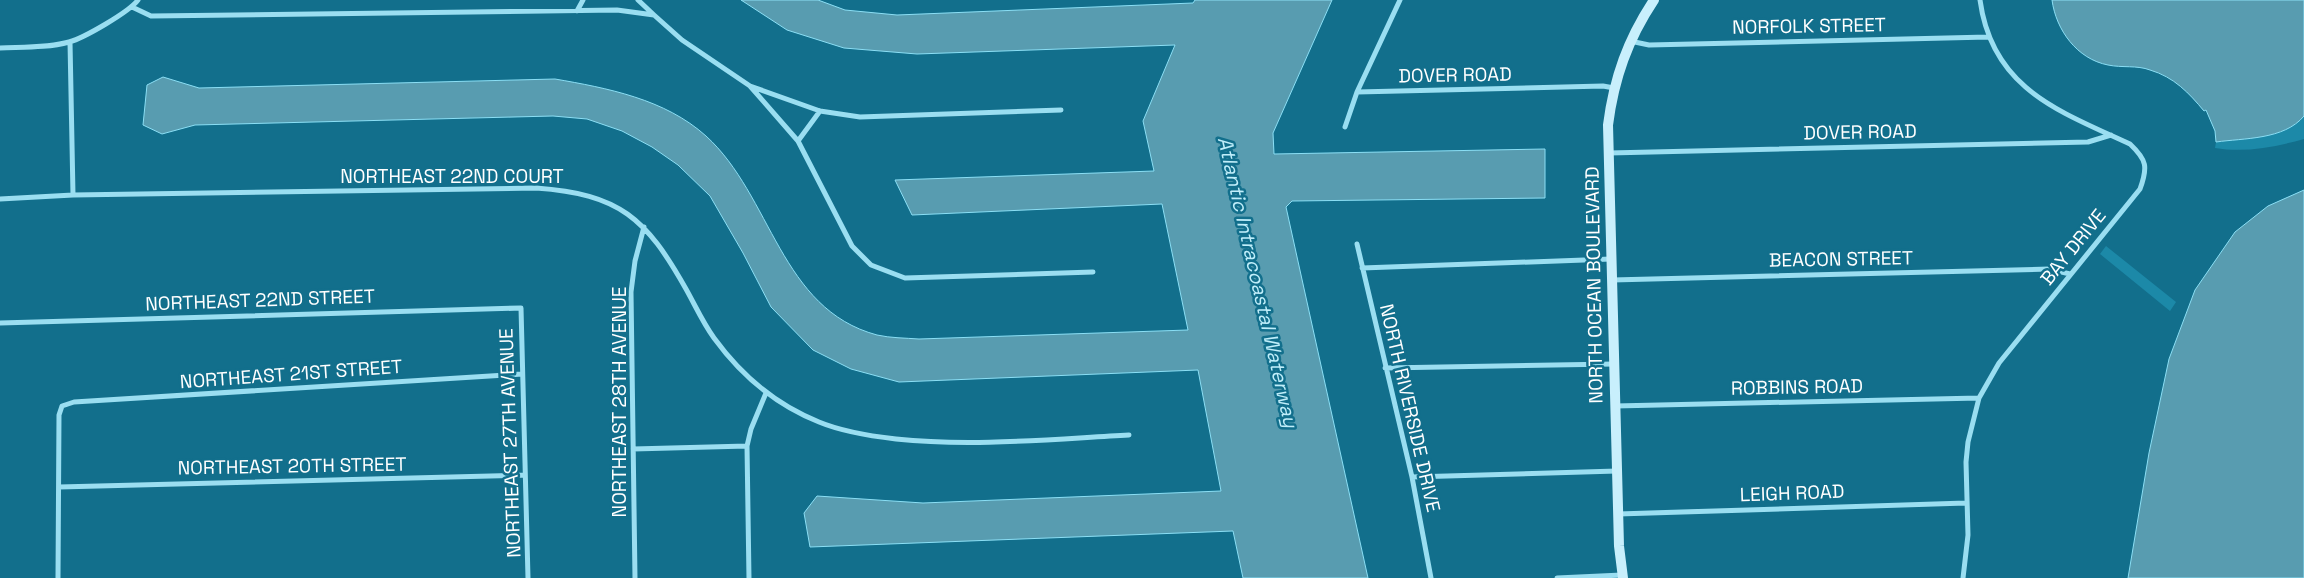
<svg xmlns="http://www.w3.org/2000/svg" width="2304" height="578" viewBox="0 0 2304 578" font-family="'Space Grotesk',sans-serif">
	<rect width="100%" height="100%" fill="#126f8c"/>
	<!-- green -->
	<path fill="#1c89a8" d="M 2304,116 L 2304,139 C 2275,147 2245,153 2215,148 L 2216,142 C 2244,138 2284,140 2304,116 Z
		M 2106,246 L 2176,302 L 2170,311 L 2100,254 Z"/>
	<!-- water -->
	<path fill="#589cb0" stroke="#8bdff5" d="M 741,0 L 818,0 L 845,10 L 897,15 L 1193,3 L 1195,0 L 1332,0 L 1273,133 L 1274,154 L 1545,149 L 1545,198 L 1292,201 L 1286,207 L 1368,578 L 1243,578 L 1233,531 L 810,547 L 804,513 L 817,496 L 923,503 L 1221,491 L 1198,370 L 899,382 L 851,369 L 813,350 L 771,307 L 743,253 L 710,196 L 678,165 L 652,147 L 622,131 L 587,119 L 553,116 L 195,125 L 162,134 L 143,125 L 147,85 L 163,77 L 199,88 L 555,79 C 607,88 665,99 706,136 C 772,196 780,309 877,335 C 890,338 906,338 919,339 L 1188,330 L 1162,204 L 912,215 L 895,180 L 1154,171 L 1143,121 L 1175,45 L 917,54 L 844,48 L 787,30 Z
		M 2052,0 L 2304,0 L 2304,116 C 2284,140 2244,138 2216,142 L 2215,131 L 2206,110 L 2204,111 C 2189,93 2174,77 2150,70 C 2137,65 2122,68 2108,65 C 2077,59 2056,30 2052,0 Z
		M 2304,190 L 2304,578 L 2128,578 L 2149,453 L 2169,359 L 2195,290 L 2235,232 L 2268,206 Z"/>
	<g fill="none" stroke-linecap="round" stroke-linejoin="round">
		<!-- street -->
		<path stroke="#9adef1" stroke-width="5" d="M 638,0 L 654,15
			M 132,7 L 151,16 L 617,10 L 654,15 L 682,40 L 750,86 L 798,141 L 852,246 L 871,265 L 905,278 L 1093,272
			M 577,11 L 583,0
			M 1630,41 L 1649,45 L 1988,37
			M 70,42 L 73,195
			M 0,48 C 22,47 48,48 69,42 C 84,38 129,12 138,0
			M 750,86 L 820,111 L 860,117 L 1061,110
			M 1357,92 L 1603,86 L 1614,88
			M 1345,127 L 1357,92 L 1400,0
			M 798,141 L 820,111
			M 1609,153 L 2088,142 L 2111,135
			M 0,199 L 73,195 L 536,188 C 620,194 646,218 686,289 C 695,305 703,323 714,338 C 741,375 776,405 819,422 C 843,432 870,436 896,439 C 973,447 1052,439 1129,435
			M 1357,244 L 1412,477 L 1431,578
			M 1362,268 L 1611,259
			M 1612,280 L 2049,269 L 2070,274
			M 0,323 L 521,308 L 528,578
			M 1385,368 L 1614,364
			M 1615,406 L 1979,398
			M 633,449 L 747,446
			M 1412,477 L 1617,471
			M 59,487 L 525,475
			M 1618,514 L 1966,503
			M 58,578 L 59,415 L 62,406 L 74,402 L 522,374
			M 635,578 L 631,292 L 635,261 L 644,227
			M 749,578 L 747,446 L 751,429 L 766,393
			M 1557,578 L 1622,575
			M 1963,578 L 1968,535 L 1966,462 L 1968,442 L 1979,398 L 1999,363 L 2140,189 C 2148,167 2147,160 2130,144 C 2059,111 1992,89 1980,0"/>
		<!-- secondary -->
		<path stroke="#c8effc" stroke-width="10" d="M 1623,578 L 1619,546 L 1608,125 C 1614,78 1628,39 1654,0"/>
	</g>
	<g text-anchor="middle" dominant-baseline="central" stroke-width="5" stroke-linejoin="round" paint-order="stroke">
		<!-- street labels -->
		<g font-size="19" fill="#fff" stroke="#126f8c">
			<text transform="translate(1809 26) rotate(-1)">NORFOLK STREET</text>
			<text transform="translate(1455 75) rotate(-1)">DOVER ROAD</text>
			<text transform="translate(1860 132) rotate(-1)">DOVER ROAD</text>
			<text x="452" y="176">NORTHEAST 22ND COURT</text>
			<text transform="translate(2073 247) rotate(-51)">BAY DRIVE</text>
			<text transform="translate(1841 259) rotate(-1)">BEACON STREET</text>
			<text transform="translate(1594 285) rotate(-91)">NORTH OCEAN BOULEVARD</text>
			<text transform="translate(260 300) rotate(-2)">NORTHEAST 22ND STREET</text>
			<text transform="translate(291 374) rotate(-4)">NORTHEAST 21ST STREET</text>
			<text transform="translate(1797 387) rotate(-1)">ROBBINS ROAD</text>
			<text transform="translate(619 402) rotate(-90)">NORTHEAST 28TH AVENUE</text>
			<text transform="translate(1410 408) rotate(77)">NORTH RIVERSIDE DRIVE</text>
			<text transform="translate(510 443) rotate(-92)">NORTHEAST 27TH AVENUE</text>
			<text transform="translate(292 466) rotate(-1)">NORTHEAST 20TH STREET</text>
			<text transform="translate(1792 493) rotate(-2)">LEIGH ROAD</text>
		</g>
		<!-- water labels -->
		<g font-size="20" font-style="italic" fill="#c0eefa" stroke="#126f8c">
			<text transform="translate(1258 282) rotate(77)">Atlantic Intracoastal Waterway</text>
		</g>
	</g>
</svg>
